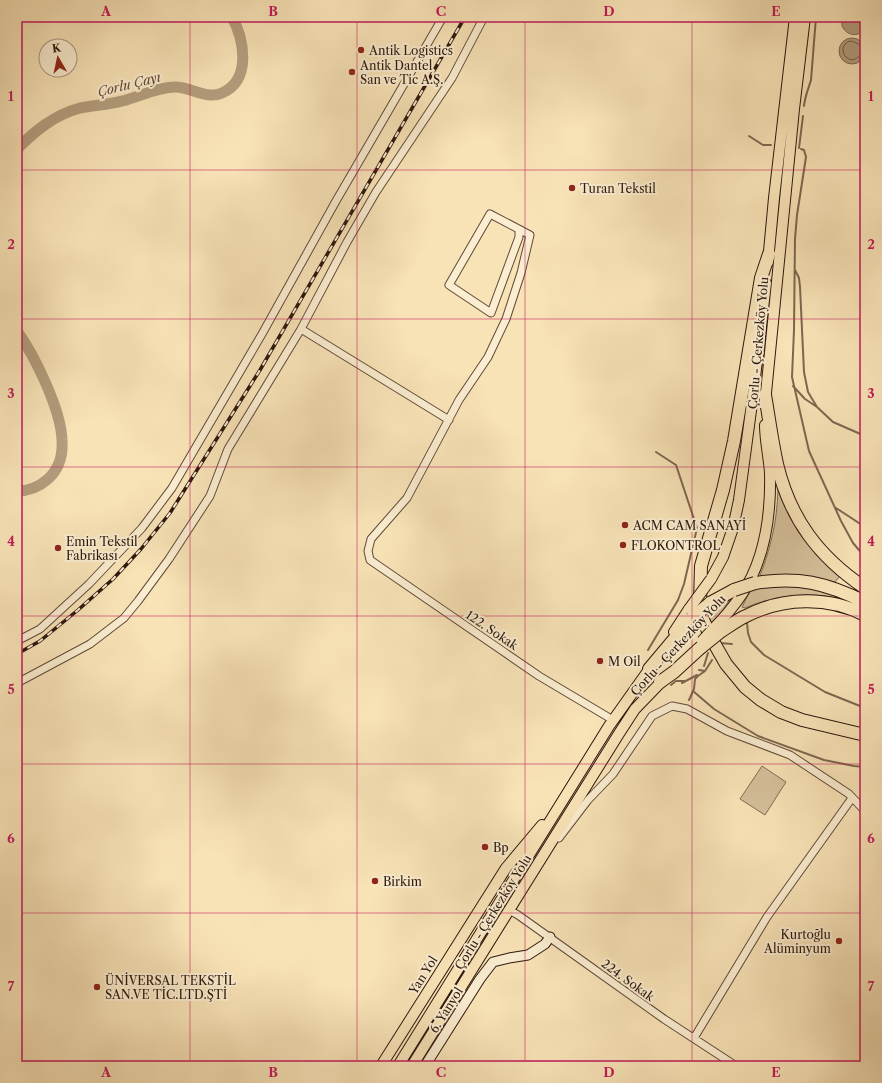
<svg xmlns="http://www.w3.org/2000/svg" width="882" height="1083" viewBox="0 0 882 1083" font-family="'Libre Caslon Text',serif">
	<rect width="100%" height="100%" fill="#f8e3b7"/>
	<filter id="stains"><feTurbulence type="fractalNoise" baseFrequency=".005" numOctaves="4"/><feColorMatrix values="0 0 0 0 .2 0 0 0 0 .09 0 0 0 0 .02 0 0 0 .5 -.17"/></filter>
	<radialGradient id="worn" r=".72"><stop offset=".6" stop-color="#630" stop-opacity="0"/><stop offset="1" stop-color="#630" stop-opacity=".3"/></radialGradient>
	<!-- green -->
	<path fill="#d5c09a" stroke="#816b53" d="M 778,490 L 792,520 L 800,532 L 840,576 L 835,582 C 806,575 789,574 760,576 C 771,546 777,522 778,490 Z
		M 784,585 L 823,590 L 853,603 C 844,601 835,598 825,596 C 798,593 770,597 745,608 L 742,607 L 751,589 Z
		M 731,598 L 723,610 L 711,625 L 706,611 Z
		M 762,766 L 786,782 L 765,815 L 740,799 Z"/>
	<!-- water -->
	<path fill="#b39d7d" stroke="#7d6750" d="M 842,17 L 865,17 L 865,30 C 857,37 847,36 842,26 Z
		M839 51a13 13 0 1 1 26 0a13 13 0 1 1-26 0Z"/>
	<g fill="none" stroke-linecap="round" stroke-linejoin="round">
		<!-- shore -->
		<path stroke="#705a44" stroke-width="1" d="M 865,47 C 858,46 850,35 844,46 C 842,49 843,52 845,56 C 855,65 856,55 865,54"/>
		<!-- stream -->
		<path stroke="#7d6750" stroke-width="2" d="M 804,106 C 805,96 808,90 811,80 L 816,17
			M 749,136 L 763,145 L 771,145
			M 799,148 L 803,116
			M 801,149 L 804,150 L 806,157 L 797,215 L 795,239 L 794,330 L 792,377 L 809,451 L 841,521 L 853,543 L 865,557
			M 795,270 L 799,278 L 800,287 L 804,372 L 808,392 L 817,407
			M 793,386 L 805,399 L 817,407 L 833,422 L 865,436
			M 836,508 L 865,527
			M 747,623 L 748,633 L 751,642 L 764,655 L 825,692 L 865,708
			M 720,643 L 732,644
			M 648,650 L 678,600 L 684,584 L 697,528 L 676,465 L 656,452
			M 704,666 L 708,653
			M 699,670 L 705,671 L 712,660
			M 682,683 L 697,675
			M 671,685 L 676,681 L 684,681
			M 693,691 L 714,709 L 758,736 L 824,760 L 854,766 L 865,767
			M 689,700 L 694,689 L 695,679 L 698,676 L 705,671"/>
		<!-- river -->
		<path stroke="#b39d7d" stroke-width="11" d="M 17,149 C 35,131 54,115 80,108 C 94,105 108,105 122,101 C 139,97 157,87 175,87 C 192,87 206,100 222,93 C 252,80 244,39 232,17
			M 17,331 C 35,356 61,410 62,440 C 63,455 59,469 48,479 C 39,487 29,491 17,491"/>
		<!-- street casing -->
		<g stroke="#604937" stroke-width="9">
			<path id="street" d="M 519,230 L 519,237 L 491,313 L 449,285 L 490,214 L 530,235 L 521,273 L 506,319 L 488,357 L 459,400 L 407,498 L 371,539 L 368,551 L 370,560 L 539,676 L 613,720
				M 301,329 L 347,242 L 376,192 L 452,78 L 484,17
				M 17,641 L 40,629 L 89,584 L 142,528 L 172,488 L 262,334 L 336,201 L 443,17
				M 17,683 L 90,644 L 124,618 L 138,601 L 169,559 L 210,496 L 228,449 L 301,329 L 449,420
				M 559,838 L 588,800 L 613,774 L 652,716 L 672,706 L 687,709 L 727,731 L 790,755 L 849,794 L 865,811
				M 509,910 L 518,915 L 664,1019 L 736,1066
				M 694,1038 L 767,917 L 852,798"/>
		</g>
		<!-- secondary casing -->
		<g stroke="#2d160c" stroke-width="11">
			<path id="secondary" d="M 425,1066 L 480,979 L 493,962 L 509,958 L 528,955 L 545,944 L 550,937"/>
		</g>
		<!-- primary casing -->
		<g stroke="#2d160c" stroke-width="12">
			<path id="primary" d="M 768,262 L 774,198 L 795,17
				M 765,403 L 794,109 L 805,17
				M 711,579 L 723,557 L 733,528 L 739,500 L 752,403 L 766,283
				M 713,629 C 724,618 734,606 742,594 C 765,559 771,514 770,473 C 769,457 765,441 765,425
				M 674,632 L 689,609
				M 381,1066 L 506,868 L 542,825
				M 398,1066 L 609,726 L 653,664
				M 412,1066 L 620,732 L 635,709 L 665,678"/>
		</g>
		<!-- highway casing -->
		<g stroke="#2d160c" stroke-width="14">
			<path id="highway" d="M 769,254 L 761,278 L 734,441 L 723,490 L 701,566 L 700,603 L 702,617 L 710,636 L 726,664 L 745,687 L 761,700 L 781,712 L 802,720 L 865,735
				M 765,395 C 769,418 772,441 777,464 C 790,519 819,557 865,588
				M 755,583 C 798,576 826,583 865,602
				M 710,603 L 734,590
				M 720,632 C 728,627 737,620 746,616 C 783,597 828,596 865,615
				M 649,669 L 691,619
				M 660,682 L 674,672 L 699,649"/>
		</g>
		<!-- street -->
		<use href="#street" stroke="#faedd0" stroke-width="7"/>
		<!-- secondary -->
		<use href="#secondary" stroke="#faedd0" stroke-width="9"/>
		<!-- primary -->
		<use href="#primary" stroke="#f8e3b7" stroke-width="10"/>
		<!-- highway -->
		<use href="#highway" stroke="#f8e3b7" stroke-width="12"/>
		<!-- rail casing -->
		<g stroke="#2d160c" stroke-width="3.5">
			<path id="rail" d="M 17,654 L 40,641 L 78,610 L 113,579 L 141,549 L 170,513 L 260,370 L 465,17"/>
		</g>
		<!-- rail -->
		<use href="#rail" stroke="#faedd0" stroke-width="2" stroke-dasharray="6" stroke-linecap="butt"/>
		<!-- primary-bridge casing -->
		<g stroke="#2d160c" stroke-width="12" stroke-linecap="butt">
			<path id="primary-bridge" d="M 689,609 L 711,579
				M 702,641 L 713,629"/>
		</g>
		<!-- highway-bridge casing -->
		<g stroke="#2d160c" stroke-width="14" stroke-linecap="butt">
			<path id="highway-bridge" d="M 734,590 L 755,583
				M 691,619 L 710,603
				M 699,649 L 720,632"/>
		</g>
		<!-- primary-bridge -->
		<use href="#primary-bridge" stroke="#f8e3b7" stroke-width="10"/>
		<!-- highway-bridge -->
		<use href="#highway-bridge" stroke="#f8e3b7" stroke-width="12"/>
	</g>
	<!-- grid -->
	<path fill="none" stroke="#c2185b" stroke-width="1" stroke-opacity="0.55" d="M 190,17 L 190,1066M 357,17 L 357,1066M 525,17 L 525,1066M 692,17 L 692,1066M 17,170 L 865,170M 17,319 L 865,319M 17,467 L 865,467M 17,616 L 865,616M 17,764 L 865,764M 17,913 L 865,913"/>
	<!-- markers -->
	<g fill="#8f2418" stroke="#faedd0" stroke-width="1.5">
		<circle cx="361" cy="50" r="4"/>
		<circle cx="352" cy="72" r="4"/>
		<circle cx="572" cy="188" r="4"/>
		<circle cx="625" cy="525" r="4"/>
		<circle cx="623" cy="545" r="4"/>
		<circle cx="58" cy="548" r="4"/>
		<circle cx="600" cy="661" r="4"/>
		<circle cx="485" cy="847" r="4"/>
		<circle cx="375" cy="881" r="4"/>
		<circle cx="839" cy="941" r="4"/>
		<circle cx="97" cy="987" r="4"/>
	</g>
	<g text-anchor="middle" dominant-baseline="central" stroke-width="4" stroke-linejoin="round" paint-order="stroke">
		<!-- poi labels -->
		<g font-size="12" fill="#2d160c" stroke="#faedd0" text-anchor="start">
			<text x="369" y="50">Antik Logistics</text>
			<text x="360" y="65">Antik Dantel<tspan x="360" dy="14">San ve Tic A.Ş.</tspan></text>
			<text x="580" y="188">Turan Tekstil</text>
			<text x="633" y="525">ACM CAM SANAYİ</text>
			<text x="66" y="541">Emin Tekstil<tspan x="66" dy="14">Fabrikası</tspan></text>
			<text x="631" y="545">FLOKONTROL</text>
			<text x="608" y="661">M Oil</text>
			<text x="493" y="847">Bp</text>
			<text x="383" y="881">Birkim</text>
			<text x="831" y="934" text-anchor="end">Kurtoğlu<tspan x="831" dy="14">Alüminyum</tspan></text>
			<text x="105" y="980">ÜNİVERSAL TEKSTİL<tspan x="105" dy="14">SAN.VE TİC.LTD.ŞTİ</tspan></text>
		</g>
		<!-- street labels -->
		<g font-size="12" fill="#2d160c" stroke="#faedd0">
			<text transform="translate(758 343) rotate(-85)">Çorlu - Çerkezköy Yolu</text>
			<text transform="translate(492 630) rotate(34)">122. Sokak</text>
			<text transform="translate(678 645) rotate(-47)">Çorlu - Çerkezköy Yolu</text>
			<text transform="translate(493 912) rotate(-58)">Çorlu - Çerkezköy Yolu</text>
			<text transform="translate(423 975) rotate(-58)">Yan Yol</text>
			<text transform="translate(628 980) rotate(36)">224. Sokak</text>
			<text transform="translate(446 1010) rotate(-58)">6. Yanyol</text>
		</g>
		<!-- water labels -->
		<g font-size="13" font-style="italic" fill="#634c39" stroke="#faedd0">
			<text transform="translate(129 84) rotate(-14)">Çorlu Çayı</text>
		</g>
	</g>
	<!-- margin -->
	<rect width="882" height="1083" fill="none" stroke="#f8e3b7" stroke-width="44"/>
	<!-- north arrow -->
	<g transform="translate(58 58) rotate(351)"><circle r="19" fill="#faedd0" stroke="#a89782"/>
	<path d="M0-3L7 15L0 10L-7 15Z" fill="#8f2418"/>
	<text y="-6" font-size="11" font-weight="bold" text-anchor="middle" fill="#2d160c">K</text>
	</g>
	<rect x="22" y="22" width="838" height="1039" fill="none" stroke="#c2185b" stroke-width="1.5"/>
	<g font-size="13" text-anchor="middle" font-weight="bold" fill="#c2185b">
		<text x="106" y="16">A</text>
		<text x="273" y="16">B</text>
		<text x="441" y="16">C</text>
		<text x="609" y="16">D</text>
		<text x="776" y="16">E</text>
		<text x="11" y="101">1</text>
		<text x="871" y="101">1</text>
		<text x="11" y="249">2</text>
		<text x="871" y="249">2</text>
		<text x="11" y="398">3</text>
		<text x="871" y="398">3</text>
		<text x="11" y="546">4</text>
		<text x="871" y="546">4</text>
		<text x="11" y="694">5</text>
		<text x="871" y="694">5</text>
		<text x="11" y="843">6</text>
		<text x="871" y="843">6</text>
		<text x="11" y="991">7</text>
		<text x="871" y="991">7</text>
		<text x="106" y="1077">A</text>
		<text x="273" y="1077">B</text>
		<text x="441" y="1077">C</text>
		<text x="609" y="1077">D</text>
		<text x="776" y="1077">E</text>
	</g>
	<rect width="100%" height="100%" filter="url(#stains)"/>
	<rect width="100%" height="100%" fill="url(#worn)"/>
</svg>
